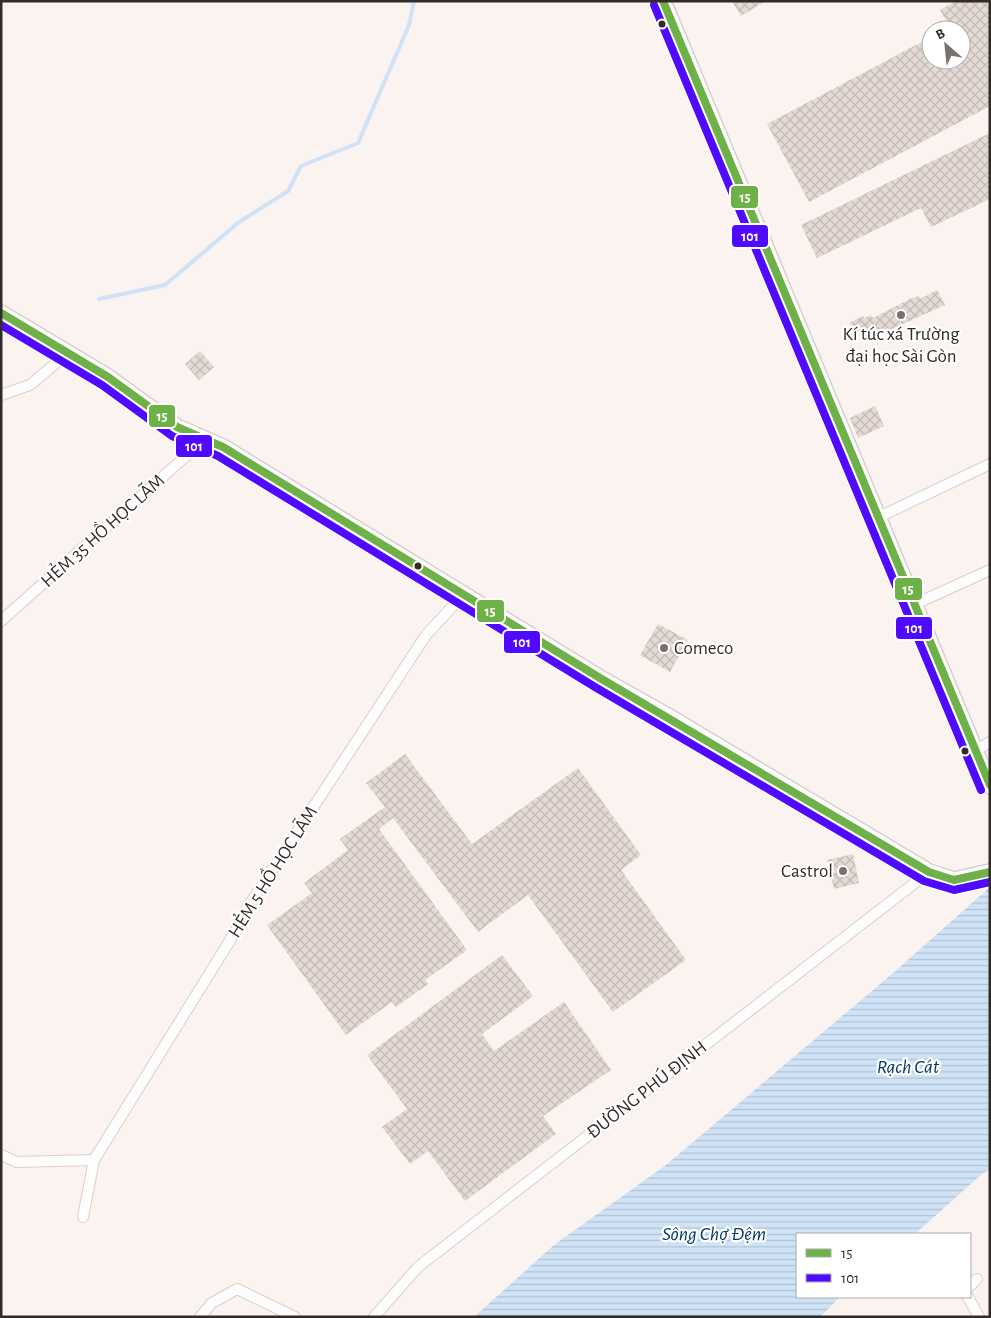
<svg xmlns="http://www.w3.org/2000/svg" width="991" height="1318" viewBox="0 0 991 1318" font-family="'Alegreya Sans',sans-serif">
	<defs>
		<pattern id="water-rules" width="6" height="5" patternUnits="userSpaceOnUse" patternTransform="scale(1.25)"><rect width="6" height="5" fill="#cfe2f6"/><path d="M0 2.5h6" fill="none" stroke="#b2c2d3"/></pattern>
		<pattern id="building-cross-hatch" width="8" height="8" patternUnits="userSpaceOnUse" patternTransform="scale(1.25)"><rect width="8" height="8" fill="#e4d9d4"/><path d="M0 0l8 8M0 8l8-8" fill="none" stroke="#c4bab6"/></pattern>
	</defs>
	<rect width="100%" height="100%" fill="#faf3f0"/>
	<!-- water -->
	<path fill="url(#water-rules)" d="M 990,887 L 990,1170 L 983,1173 L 915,1234 L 797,1234 L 797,1297 L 840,1297 L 820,1317 L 474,1317 L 554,1245 L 666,1165 L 892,974 Z"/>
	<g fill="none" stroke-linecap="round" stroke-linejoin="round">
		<!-- stream -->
		<path stroke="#cfe2f6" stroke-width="4" d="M 99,299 L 165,285 L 239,222 L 288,191 L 301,166 L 358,143 L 409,25 L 414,1"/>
	</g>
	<!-- building -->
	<path fill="url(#building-cross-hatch)" d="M 732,1 L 766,1 L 741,16 Z
		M 956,1 L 990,1 L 990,106 L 809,202 L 767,124 L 931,37 L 931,60 L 961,60 L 961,30 L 951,30 L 940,10 Z
		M 990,133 L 990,199 L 931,227 L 921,208 L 817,258 L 801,225 Z
		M 937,290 L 945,305 L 863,342 L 858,330 L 854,332 L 849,323 L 863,316 L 864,318 L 871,315 L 873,318 L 910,299 L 919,296 L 920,299 Z
		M 200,351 L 214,367 L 199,380 L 185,364 Z
		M 875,406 L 884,426 L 858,438 L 850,418 Z
		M 658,624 L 688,640 L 670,672 L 640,655 Z
		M 405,754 L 472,844 L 578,768 L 641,855 L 621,870 L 686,960 L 613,1012 L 528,895 L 478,932 L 393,818 L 379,829 L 467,950 L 425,980 L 428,984 L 396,1007 L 392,1002 L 346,1035 L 267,925 L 312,893 L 304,883 L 348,850 L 340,839 L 385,807 L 366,783 Z
		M 853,854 L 859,883 L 834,889 L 827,860 Z
		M 502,955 L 533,996 L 482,1034 L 494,1051 L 564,1002 L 611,1070 L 543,1116 L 556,1134 L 465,1201 L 428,1151 L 410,1164 L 382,1127 L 407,1109 L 367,1055 Z"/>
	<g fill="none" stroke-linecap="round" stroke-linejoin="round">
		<!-- street casing -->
		<g stroke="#d7d0cd" stroke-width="12">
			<path id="street" d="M 1,395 L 30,385 L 68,353
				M 877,518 L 990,464
				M 913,605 L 990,570
				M 1,621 L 204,440
				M 975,751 L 990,742
				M 1,1155 L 17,1162 L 94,1160
				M 83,1217 L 94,1160 L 237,929 L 244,913 L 426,635 L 465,593
				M 970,1286 L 977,1279
				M 968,1297 L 979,1317
				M 200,1317 L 212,1303 L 237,1289 L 295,1317
				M 374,1317 L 418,1267 L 929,872"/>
		</g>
		<!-- secondary casing -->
		<g stroke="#d7d0cd" stroke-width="18">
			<path id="secondary" d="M 663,1 L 990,786
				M 1,313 L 108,377 L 177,427 L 223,447 L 600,678 L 666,715 L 929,872 L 954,880 L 990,872"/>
		</g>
		<!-- street -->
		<use href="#street" stroke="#fefdfd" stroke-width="10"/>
		<!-- secondary -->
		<use href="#secondary" stroke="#fefdfd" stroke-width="15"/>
		<!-- bus-1 casing -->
		<g stroke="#fff" stroke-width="11">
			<path id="bus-1" d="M 663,1 L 990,785
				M 1,313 L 108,377 L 177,427 L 223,447 L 600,678 L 929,872 L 954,880 L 990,872"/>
		</g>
		<!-- bus-2 casing -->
		<g stroke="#fff" stroke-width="11">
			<path id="bus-2" d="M 654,5 L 981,790
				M 1,325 L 102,385 L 172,436 L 218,456 L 595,687 L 924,881 L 954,890 L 990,882"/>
		</g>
		<!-- bus-1 -->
		<use href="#bus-1" stroke="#6fb149" stroke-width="8"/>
		<!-- bus-2 -->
		<use href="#bus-2" stroke="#4f0aff" stroke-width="8"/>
	</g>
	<!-- markers -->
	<g fill="#332b28" stroke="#fff" stroke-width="2">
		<circle cx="662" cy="24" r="4.5"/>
		<circle cx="418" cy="566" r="4.5"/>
		<circle cx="965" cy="751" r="4.5"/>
	</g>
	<g fill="#79716e" stroke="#fff" stroke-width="2">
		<circle cx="901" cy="315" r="5"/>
		<circle cx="664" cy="648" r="5"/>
		<circle cx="843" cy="871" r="5"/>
	</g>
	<g text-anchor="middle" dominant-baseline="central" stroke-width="4.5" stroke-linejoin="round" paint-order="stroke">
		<!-- poi labels -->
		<g font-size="19" fill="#332b28" stroke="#fff">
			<text x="901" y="334">Kí túc xá Trường<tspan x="901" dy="22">đại học Sài Gòn</tspan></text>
			<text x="674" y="648" text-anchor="start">Comeco</text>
			<text x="833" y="871" text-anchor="end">Castrol</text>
		</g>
		<!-- street labels -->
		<g font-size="19" fill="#332b28" stroke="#fff">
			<text transform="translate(103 531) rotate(-42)">HẺM 35 HỒ HỌC LÃM</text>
			<text transform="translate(273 872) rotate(-58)">HẺM 5 HỒ HỌC LÃM</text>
			<text transform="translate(647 1090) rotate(-38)">ĐƯỜNG PHÚ ĐỊNH</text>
		</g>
		<!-- water labels -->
		<g font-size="20" font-style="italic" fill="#013965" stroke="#fff">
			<text x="908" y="1067">Rạch Cát</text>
			<text x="714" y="1234">Sông Chợ Đệm</text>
		</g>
	</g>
	<g stroke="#fff" stroke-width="2">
		<rect x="730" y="185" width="29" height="24" rx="5" fill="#6fb149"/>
		<rect x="731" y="224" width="38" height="24" rx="5" fill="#4f0aff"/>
		<rect x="148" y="404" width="28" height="24" rx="5" fill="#6fb149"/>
		<rect x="175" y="434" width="38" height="24" rx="5" fill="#4f0aff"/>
		<rect x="894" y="577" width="29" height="24" rx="5" fill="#6fb149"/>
		<rect x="476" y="599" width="29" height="24" rx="5" fill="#6fb149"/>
		<rect x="895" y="616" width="38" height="24" rx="5" fill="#4f0aff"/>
		<rect x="503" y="630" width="38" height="24" rx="5" fill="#4f0aff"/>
	</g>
	<g font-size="14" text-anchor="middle" font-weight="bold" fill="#fff">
		<text x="745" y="202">15</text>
		<text x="750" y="241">101</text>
		<text x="162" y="421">15</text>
		<text x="194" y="451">101</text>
		<text x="908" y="594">15</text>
		<text x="490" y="616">15</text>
		<text x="914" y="633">101</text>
		<text x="522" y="647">101</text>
	</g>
	<!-- border -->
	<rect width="991" height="1318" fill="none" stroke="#332b28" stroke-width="5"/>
	<!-- legend -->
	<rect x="796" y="1233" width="175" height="65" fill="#ffffff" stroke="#adaaa9"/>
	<rect x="806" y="1249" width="25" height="8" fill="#6fb149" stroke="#adaaa9"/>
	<text x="841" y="1258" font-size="15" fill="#332b28">15</text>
	<rect x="806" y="1274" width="25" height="8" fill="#4f0aff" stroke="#adaaa9"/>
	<text x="841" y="1283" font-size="15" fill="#332b28">101</text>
	<!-- north arrow -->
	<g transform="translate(946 45) rotate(333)"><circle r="24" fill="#ffffff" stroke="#adaaa9"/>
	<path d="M0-4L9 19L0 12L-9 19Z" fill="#79716e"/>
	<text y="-8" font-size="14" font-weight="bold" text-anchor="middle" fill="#332b28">B</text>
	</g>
</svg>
